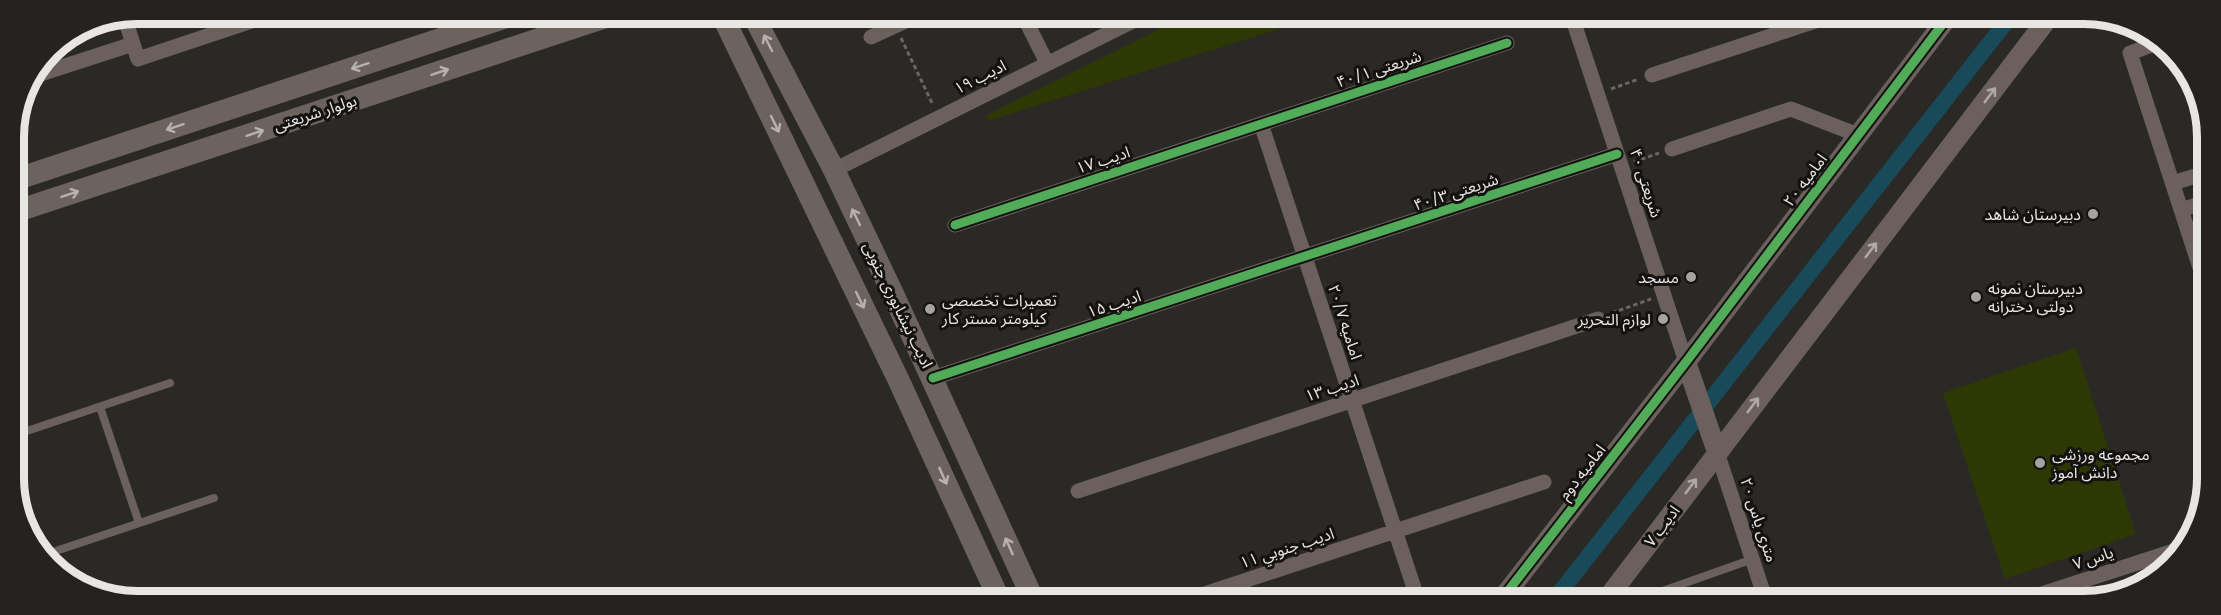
<svg xmlns="http://www.w3.org/2000/svg" width="2221" height="615" viewBox="0 0 2221 615" font-family="'Fira Sans Condensed','Noto Sans Arabic',sans-serif">
	<rect width="100%" height="100%" fill="#2b2926"/>
	<!-- green -->
	<path fill="#2e3805" d="M 1186,16 L 1319,16 L 988,121 L 987,115 Z
		M 2076,348 L 2136,534 L 2005,579 L 1943,393 Z"/>
	<g fill="none" stroke-linecap="round" stroke-linejoin="round">
		<!-- canal -->
		<path stroke="#184a5a" stroke-width="16" d="M 1554,600 L 2010,17"/>
		<!-- path -->
		<path stroke="#6c6562" stroke-width="3" stroke-dasharray="4.5 3" stroke-linecap="butt" d="M 901,38 L 933,105
			M 1611,89 L 1639,79
			M 1634,162 L 1659,153
			M 1612,313 L 1651,299"/>
		<!-- service -->
		<path stroke="#6b605c" stroke-width="8" d="M 100,407 L 139,523
			M 15,435 L 170,383
			M 44,555 L 214,498
			M 1637,600 L 1753,559"/>
		<!-- minor -->
		<path stroke="#6b605c" stroke-width="15" d="M 1023,15 L 1047,63
			M 124,16 L 138,59 L 273,14
			M 1572,17 L 1686,362
			M 1773,17 L 1779,33
			M 871,37 L 919,15
			M 2157,43 L 2130,53 L 2204,280
			M 1652,75 L 1828,17
			M 31,77 L 133,44
			M 1261,124 L 1418,600
			M 1672,149 L 1791,109 L 1858,135
			M 834,170 L 1143,16
			M 2173,183 L 2205,173
			M 2181,210 L 2205,202
			M 955,225 L 1507,43
			M 933,378 L 1617,154
			M 1717,452 L 1766,601
			M 1078,491 L 1598,319
			M 1189,599 L 1544,482
			M 2020,601 L 2177,550"/>
		<!-- tertiary -->
		<path stroke="#6b605c" stroke-width="20" d="M 1686,362 L 1717,452
			M 1501,600 L 1686,362 L 1948,17
			M 1606,600 L 2049,17"/>
		<!-- secondary -->
		<path stroke="#6d635e" stroke-width="22" d="M 722,15 L 899,381 L 999,599
			M 753,15 L 834,170 L 894,296 L 1033,599
			M 14,180 L 516,14
			M 14,212 L 615,14"/>
		<!-- cycleway casing -->
		<g stroke="#141210" stroke-width="13">
			<path id="cycleway" d="M 955,225 L 1507,43
				M 933,378 L 1617,154
				M 1501,600 L 1686,362 L 1948,17"/>
		</g>
		<!-- cycleway -->
		<use href="#cycleway" stroke="#51ab58" stroke-width="9"/>
	</g>
	<!-- one-way arrows -->
	<defs><path id="oneway-shaft" d="M-6 0H5M1.5-3L5.5 0L1.5 3" fill="none" stroke-width="1.6" stroke-linecap="round" stroke-linejoin="round" transform="scale(1.5)"/></defs>
	<g stroke="#b7b2ae">
		<use href="#oneway-shaft" transform="translate(768 43) rotate(-117)"/>
		<use href="#oneway-shaft" transform="translate(360 66) rotate(162)"/>
		<use href="#oneway-shaft" transform="translate(440 72) rotate(-18)"/>
		<use href="#oneway-shaft" transform="translate(775 124) rotate(64)"/>
		<use href="#oneway-shaft" transform="translate(175 127) rotate(162)"/>
		<use href="#oneway-shaft" transform="translate(255 133) rotate(-18)"/>
		<use href="#oneway-shaft" transform="translate(70 194) rotate(-18)"/>
		<use href="#oneway-shaft" transform="translate(856 217) rotate(-116)"/>
		<use href="#oneway-shaft" transform="translate(860 300) rotate(64)"/>
		<use href="#oneway-shaft" transform="translate(943 476) rotate(66)"/>
		<use href="#oneway-shaft" transform="translate(1009 546) rotate(-114)"/>
	</g>
	<g stroke="#b0aaa6">
		<use href="#oneway-shaft" transform="translate(1990 95) rotate(-53)"/>
		<use href="#oneway-shaft" transform="translate(1871 250) rotate(-53)"/>
		<use href="#oneway-shaft" transform="translate(1753 405) rotate(-53)"/>
		<use href="#oneway-shaft" transform="translate(1691 486) rotate(-53)"/>
	</g>
	<!-- markers -->
	<g fill="#a6a4a1" stroke="#141210" stroke-width="2">
		<circle cx="2093" cy="214" r="6"/>
		<circle cx="1691" cy="277" r="6"/>
		<circle cx="1976" cy="297" r="6"/>
		<circle cx="930" cy="309" r="6"/>
		<circle cx="1663" cy="319" r="6"/>
		<circle cx="2040" cy="463" r="6"/>
	</g>
	<g text-anchor="middle" dominant-baseline="central" stroke-width="6" stroke-linejoin="round" paint-order="stroke">
		<!-- street labels -->
		<g font-size="16" fill="#e8e6e3" stroke="#141210">
			<text transform="translate(1379 69) rotate(-18)">شریعتی ۴۰/۱</text>
			<text transform="translate(980 77) rotate(-27)">ادیب ۱۹</text>
			<text transform="translate(315 113) rotate(-18)">بولوار شریعتی</text>
			<text transform="translate(1103 160) rotate(-18)">ادیب ۱۷</text>
			<text transform="translate(1805 180) rotate(-53)">امامیه ۲۰</text>
			<text transform="translate(1646 183) rotate(72)">شریعتی ۴۰</text>
			<text transform="translate(1456 192) rotate(-18)">شریعتی ۴۰/۳</text>
			<text transform="translate(1114 304) rotate(-18)">ادیب ۱۵</text>
			<text transform="translate(898 305) rotate(64)">ادیب نیشابوری جنوبی</text>
			<text transform="translate(1345 322) rotate(72)">امامیه ۲۰/۷</text>
			<text transform="translate(1332 388) rotate(-18)">ادیب ۱۳</text>
			<text transform="translate(1582 472) rotate(-52)">امامیه دوم</text>
			<text transform="translate(1759 520) rotate(72)">۲۰ متری یاس</text>
			<text transform="translate(1662 526) rotate(-53)">ادیب ۷</text>
			<text transform="translate(1287 548) rotate(-18)">ادیب جنوبي ١١</text>
			<text transform="translate(2093 558) rotate(-18)">یاس ۷</text>
		</g>
		<!-- poi labels -->
		<g font-size="16" fill="#e8e6e3" stroke="#141210" text-anchor="end">
			<text x="2081" y="214">دبیرستان شاهد</text>
			<text x="1679" y="277">مسجد</text>
			<text x="1988" y="288" text-anchor="start">دبیرستان نمونه<tspan x="1988" dy="18">دولتی دخترانه</tspan></text>
			<text x="942" y="300" text-anchor="start">تعمیرات تخصصی<tspan x="942" dy="18">کیلومتر مستر کار</tspan></text>
			<text x="1651" y="319">لوازم التحریر</text>
			<text x="2052" y="454" text-anchor="start">مجموعه ورزشی<tspan x="2052" dy="18">دانش آموز</tspan></text>
		</g>
	</g>
	<!-- crop -->
	<path d="M0 0H2221V615H0ZM137 24H2084A113 113 0 0 1 2197 137V478A113 113 0 0 1 2084 591H137A113 113 0 0 1 24 478V137A113 113 0 0 1 137 24Z" fill="#252321" fill-rule="evenodd"/>
	<path fill="none" stroke="#e8e6e3" stroke-width="8" d="M137 24H2084A113 113 0 0 1 2197 137V478A113 113 0 0 1 2084 591H137A113 113 0 0 1 24 478V137A113 113 0 0 1 137 24Z"/>
</svg>
